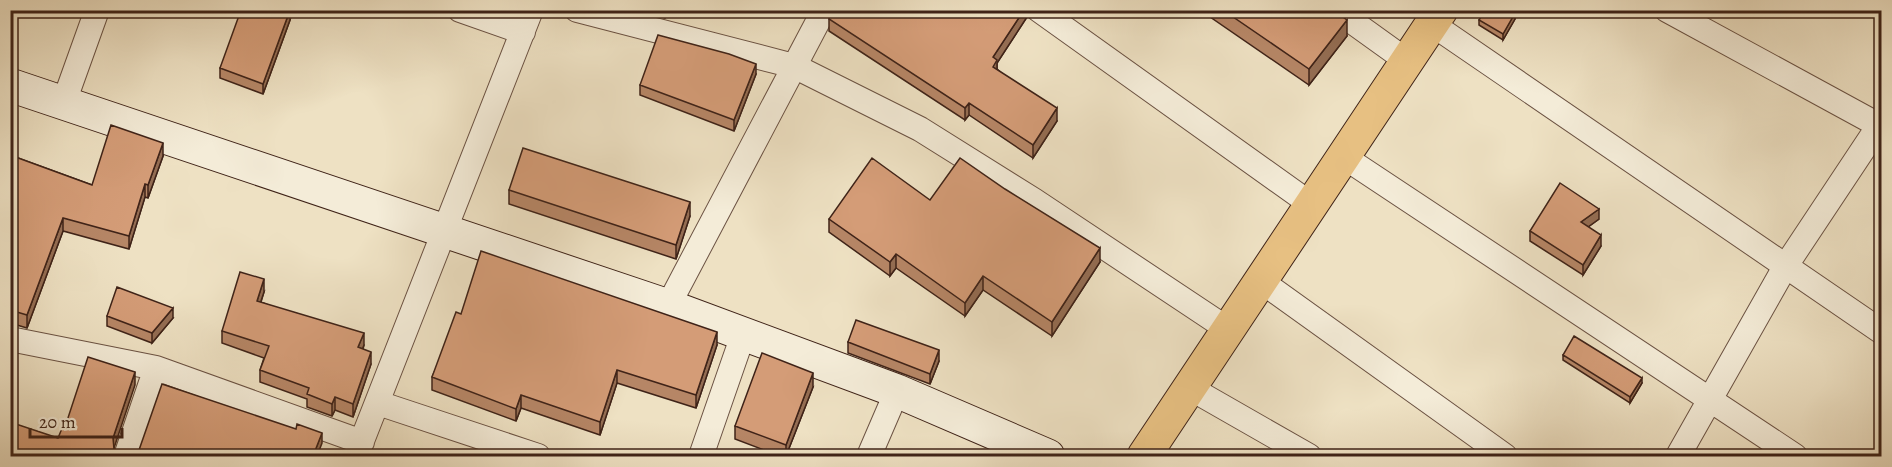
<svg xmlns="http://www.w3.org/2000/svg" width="1892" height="467" viewBox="0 0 1892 467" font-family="Alegreya,serif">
	<rect width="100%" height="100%" fill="#eee1c3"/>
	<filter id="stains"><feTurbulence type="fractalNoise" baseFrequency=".00333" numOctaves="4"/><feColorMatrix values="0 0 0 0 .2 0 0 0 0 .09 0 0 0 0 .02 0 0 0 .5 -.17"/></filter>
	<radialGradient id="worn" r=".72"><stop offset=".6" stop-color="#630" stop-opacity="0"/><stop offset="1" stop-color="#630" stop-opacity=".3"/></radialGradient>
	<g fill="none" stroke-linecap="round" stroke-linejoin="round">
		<!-- street casing -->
		<g stroke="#6b5243" stroke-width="26">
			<path id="street" d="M 460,10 L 523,32
				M 577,10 L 794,66 L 920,129 L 1035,201 L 1229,330
				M 1039,10 L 1312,205
				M 1336,10 L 1407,61
				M 1667,10 L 1882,127
				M 1432,24 L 1882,332
				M 64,102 L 97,10
				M 1344,157 L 1795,456
				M 1261,281 L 1505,456
				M 668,306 L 824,10
				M 10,339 L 156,368 L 362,442
				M 1190,388 L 1309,456
				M 378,403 L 538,456
				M 126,456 L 156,368
				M 356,456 L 531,10
				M 701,456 L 743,335
				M 869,456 L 897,391
				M 1678,456 L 1785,267 L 1882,121"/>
		</g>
		<!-- secondary casing -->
		<g stroke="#3f2318" stroke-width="35">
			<path id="secondary" d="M 10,85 L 668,306 L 897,391 L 1048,456"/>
		</g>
		<!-- primary casing -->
		<g stroke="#3f2318" stroke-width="35">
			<path id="primary" d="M 1144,456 L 1441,10"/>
		</g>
		<!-- street -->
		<use href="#street" stroke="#f4ecd8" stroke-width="24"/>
		<!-- secondary -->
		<use href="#secondary" stroke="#f4ecd8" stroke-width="33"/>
		<!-- primary -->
		<use href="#primary" stroke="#e7c082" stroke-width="33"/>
	</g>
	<!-- wall -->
	<path fill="#b68666" stroke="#3f2318" stroke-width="1.5" d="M 642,10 L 668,10 L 665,18 Z
		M 1027,10 L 1027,17 L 997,63 L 997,69 L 1057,121 L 1033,158 L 969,115 L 965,120 L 829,31 L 829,19 Z
		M 1200,10 L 1333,10 L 1347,36 L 1309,85 Z
		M 1515,19 L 1503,40 L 1479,25 L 1479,20 Z
		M 290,20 L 263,94 L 220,78 L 220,68 Z
		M 756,74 L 734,131 L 640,95 L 640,85 Z
		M 10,155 L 92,185 L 163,156 L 148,198 L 145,197 L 129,249 L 63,231 L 27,328 L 10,323 Z
		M 509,190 L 690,216 L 676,259 L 509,204 Z
		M 930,200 L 1100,262 L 1052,336 L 983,290 L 965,316 L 896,268 L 890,276 L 829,232 L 829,219 Z
		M 1599,219 L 1588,227 L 1601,246 L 1583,275 L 1530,241 L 1530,231 Z
		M 264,292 L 261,302 L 364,345 L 363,349 L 371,364 L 353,417 L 335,410 L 332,416 L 307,407 L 307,399 L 260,382 L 260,370 L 264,358 L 222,343 L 222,331 Z
		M 461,314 L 717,345 L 696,408 L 617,383 L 600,435 L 521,408 L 516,421 L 432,390 L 432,377 Z
		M 107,316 L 173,318 L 152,343 L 107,326 Z
		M 848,342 L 939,361 L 930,384 L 848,353 Z
		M 1563,355 L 1642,383 L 1630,403 L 1563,360 Z
		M 813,387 L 786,456 L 780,456 L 735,439 L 735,426 Z"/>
	<!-- shaded-wall -->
	<path fill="#946d53" stroke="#3f2318" stroke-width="1.5" d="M 290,10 L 290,20 L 263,94 L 263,84 Z
		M 1024,10 L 1027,10 L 1027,17 L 997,63 L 997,73 L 993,79 L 993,57 Z
		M 1515,13 L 1515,19 L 1503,40 L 1503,34 Z
		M 1347,20 L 1347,36 L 1309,85 L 1309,69 Z
		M 756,64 L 756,74 L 734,131 L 734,120 Z
		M 969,103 L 969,115 L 965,120 L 965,108 Z
		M 1057,108 L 1057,121 L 1033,158 L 1033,145 Z
		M 163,143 L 163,156 L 148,198 L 148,185 Z
		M 145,184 L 145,197 L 129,249 L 129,236 Z
		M 690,202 L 690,216 L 676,259 L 676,245 Z
		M 1599,209 L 1599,219 L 1581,232 L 1581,222 Z
		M 63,218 L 63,231 L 27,328 L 27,315 Z
		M 1601,235 L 1601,246 L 1583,275 L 1583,265 Z
		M 1100,248 L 1100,262 L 1052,336 L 1052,322 Z
		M 896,254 L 896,268 L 890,276 L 890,262 Z
		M 983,276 L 983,290 L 965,316 L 965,303 Z
		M 264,279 L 264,292 L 257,313 L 257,301 Z
		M 173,308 L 173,318 L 152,343 L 152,333 Z
		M 717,332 L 717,345 L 696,408 L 696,395 Z
		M 364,333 L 364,345 L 358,360 L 358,347 Z
		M 939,350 L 939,361 L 930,384 L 930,374 Z
		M 371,352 L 371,364 L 353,417 L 353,404 Z
		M 617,370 L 617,383 L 600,435 L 600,422 Z
		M 135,372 L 135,385 L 113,451 L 113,438 Z
		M 813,373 L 813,387 L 786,456 L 786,445 Z
		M 1642,378 L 1642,383 L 1630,403 L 1630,397 Z
		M 521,395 L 521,408 L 516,421 L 516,409 Z
		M 335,397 L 335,410 L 332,416 L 332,404 Z
		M 322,433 L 322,443 L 317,456 L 313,456 Z"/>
	<!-- building -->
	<path fill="#d49c77" stroke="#3f2318" stroke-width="1.5" d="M 241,10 L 290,10 L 263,84 L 220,68 Z
		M 833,10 L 1024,10 L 993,57 L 997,60 L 993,67 L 1057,108 L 1033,145 L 969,103 L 965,108 L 829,19 Z
		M 1223,10 L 1333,10 L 1347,20 L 1309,69 Z
		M 1485,10 L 1510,10 L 1515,13 L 1503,34 L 1479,20 Z
		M 658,35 L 729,54 L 756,64 L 734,120 L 640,85 Z
		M 111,125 L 163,143 L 148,185 L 145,184 L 129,236 L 63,218 L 27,315 L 10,310 L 10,155 L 92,185 Z
		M 523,148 L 690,202 L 676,245 L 509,190 Z
		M 872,158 L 930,200 L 960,158 L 1005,189 L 1100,248 L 1052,322 L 983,276 L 965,303 L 896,254 L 890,262 L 829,219 Z
		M 1560,183 L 1599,209 L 1581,222 L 1601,235 L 1583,265 L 1530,231 Z
		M 481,251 L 717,332 L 696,395 L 617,370 L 600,422 L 521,395 L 516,409 L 432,377 L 456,312 L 461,314 Z
		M 240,272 L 264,279 L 257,301 L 364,333 L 358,347 L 371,352 L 353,404 L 335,397 L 332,404 L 307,394 L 309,388 L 260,370 L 269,346 L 222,331 Z
		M 117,287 L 173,308 L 152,333 L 107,316 Z
		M 856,320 L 939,350 L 930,374 L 848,342 Z
		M 1574,336 L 1642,378 L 1630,397 L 1563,355 Z
		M 762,353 L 813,373 L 786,445 L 735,426 Z
		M 88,357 L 135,372 L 113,438 L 114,449 L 111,456 L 10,456 L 10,422 L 58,438 L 63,426 L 65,427 Z
		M 162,384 L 296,429 L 297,424 L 322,433 L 313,456 L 134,456 L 139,450 Z"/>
	<!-- margin -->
	<rect width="1892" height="467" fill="none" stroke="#eee1c3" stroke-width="36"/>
	<rect x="12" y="12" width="1868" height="443" fill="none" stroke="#3f2318" stroke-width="3"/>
	<rect x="18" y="18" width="1856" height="431" fill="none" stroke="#3f2318" stroke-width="1.5"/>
	<!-- scale -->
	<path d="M30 428v9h92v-9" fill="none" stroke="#3f2318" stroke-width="3"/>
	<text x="39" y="428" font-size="18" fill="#3f2318" stroke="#f4ecd8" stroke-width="4.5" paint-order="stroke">20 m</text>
	<rect width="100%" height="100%" filter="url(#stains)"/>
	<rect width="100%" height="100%" fill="url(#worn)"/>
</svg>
